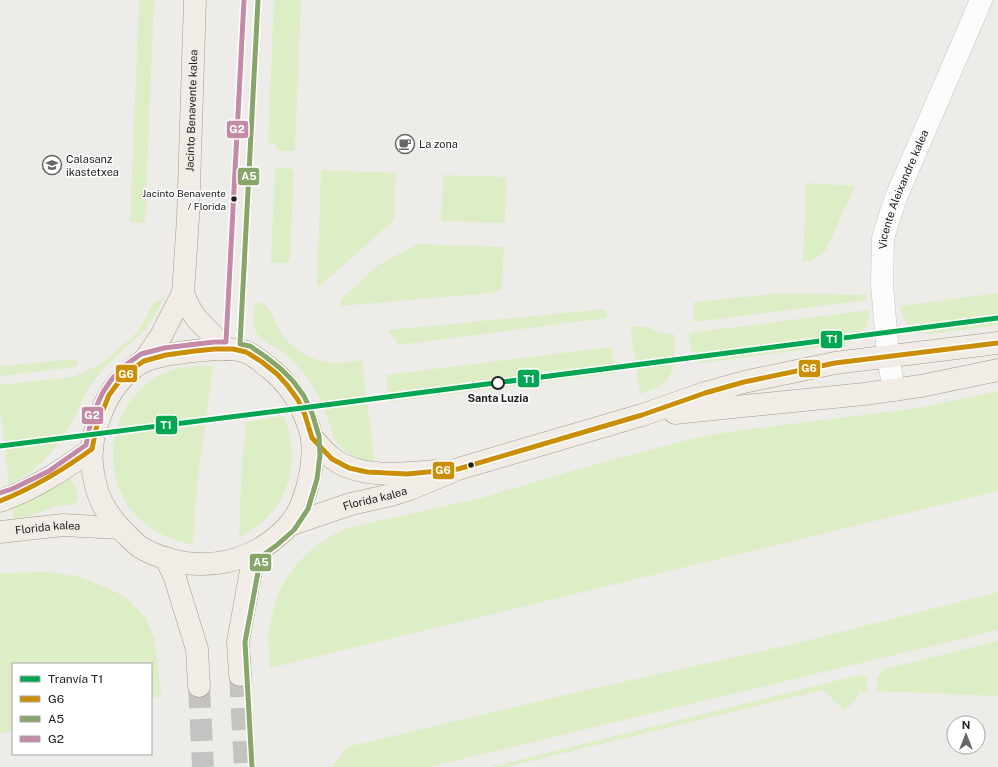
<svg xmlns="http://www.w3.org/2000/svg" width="998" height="767" viewBox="0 0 998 767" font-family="'Public Sans',sans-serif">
	<rect width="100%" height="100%" fill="#eeece9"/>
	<!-- grass -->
	<path fill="#ddedc6" d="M 139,0 L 154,0 L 145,223 L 130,222 Z
		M 274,0 L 301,0 L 295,151 L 276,150 L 276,144 L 268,143 Z
		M 275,168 L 294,169 L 290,258 L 288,263 L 271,263 Z
		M 321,170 L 396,173 L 394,220 L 320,286 L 317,286 Z
		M 443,175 L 506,177 L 505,223 L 441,221 Z
		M 806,183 L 855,186 L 826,250 C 819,257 813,261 803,262 Z
		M 418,244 L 504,247 L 502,289 L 492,293 L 341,306 L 340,300 L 378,265 Z
		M 783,293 L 867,295 L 867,300 L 694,322 L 694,302 Z
		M 998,293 L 998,325 L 932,334 C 913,333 903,324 900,306 Z
		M 164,298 L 153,319 L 144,331 L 107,365 L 94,380 L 86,393 L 77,413 L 70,426 L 56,447 L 42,462 L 30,472 L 9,485 L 0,408 L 0,385 L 73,377 L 94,367 L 108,358 L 130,339 L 137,332 L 144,321 L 150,308 L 153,303 Z
		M 255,302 C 272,302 273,321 281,333 C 292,351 316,363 337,363 C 345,363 354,361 362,360 L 375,464 C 358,459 342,453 333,436 C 330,429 329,421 326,413 C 321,397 311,382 300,369 C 295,363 289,356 283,352 C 275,346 260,341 256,332 C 252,324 254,311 255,302 Z
		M 605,309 L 607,318 L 398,345 L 388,330 Z
		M 869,310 C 869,328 863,336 847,344 L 700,363 C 691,351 690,347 689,333 Z
		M 630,326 L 647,327 L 659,332 L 668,334 L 674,334 C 674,350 677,373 663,384 C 657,389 647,391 640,394 Z
		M 611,347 L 615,373 L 389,402 L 386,375 Z
		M 77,359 L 78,365 L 68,368 L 0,376 L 0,366 Z
		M 194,366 L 213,366 L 200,463 L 195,505 L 193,545 C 169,539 149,531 133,512 C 127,506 124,498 120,491 C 107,459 112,421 135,395 C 146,382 163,372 179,368 C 184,367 189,367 194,366 Z
		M 998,391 L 998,491 L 270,668 L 268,636 L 272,614 L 276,599 L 285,580 L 296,565 L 312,549 L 329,537 L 345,529 L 369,523 L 481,498 L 575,470 L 656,448 L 699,437 L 735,431 L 918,408 Z
		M 284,416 C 303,465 287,515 239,537 L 242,462 L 246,422 Z
		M 66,479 L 70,479 L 75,485 L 78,496 L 77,500 L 75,504 L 71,505 L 57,506 L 32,515 L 14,521 L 12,507 Z
		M 50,572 L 80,577 L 112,590 L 127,598 L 146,618 L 155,640 L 161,696 L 151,698 L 151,664 L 13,664 L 13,731 L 0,734 L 0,573 Z
		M 998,592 L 998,630 L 429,767 L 332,767 L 347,747 L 573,693 L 789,645 Z
		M 998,641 L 998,696 L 876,691 L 878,676 L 884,669 Z
		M 859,675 L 864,676 L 867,679 L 867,692 L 859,691 L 859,695 L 845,711 L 823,690 L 506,767 L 491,767 Z"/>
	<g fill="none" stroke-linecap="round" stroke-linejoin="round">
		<!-- major-tunnel -->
		<path stroke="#c5c3c1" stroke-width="22" stroke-dasharray="22 11" stroke-linecap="butt" d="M 240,675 L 245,767
			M 199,686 L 203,767"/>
		<!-- minor casing -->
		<g stroke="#c7c6c5" stroke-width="23">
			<g id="minor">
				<path id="s1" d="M 894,390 L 888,356 L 882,284 L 883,238 L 891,212 L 897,195 L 973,19 L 981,0"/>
			</g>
		</g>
		<!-- major casing -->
		<g stroke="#a59885" stroke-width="23">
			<g id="major">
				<path d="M 183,293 L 189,307 L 196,318 L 226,349"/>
				<path d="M 215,349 C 225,349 237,348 246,352 C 254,355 262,362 269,368 C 289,383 301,403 309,427 C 310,431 312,436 312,440 C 314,457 311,473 307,488 C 303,502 298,515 289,525 C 267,550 235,564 203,564 C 183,565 156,557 140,547 C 136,544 133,541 129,537 C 120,529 112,519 105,508 C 96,494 90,465 92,448 C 93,435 97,423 102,411 C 109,392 125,371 144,361 C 146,360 150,359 153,358 C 173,352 194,351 215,349 Z"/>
				<path id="s2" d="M 144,361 L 161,336 L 183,293 L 188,218 L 195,0"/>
				<path d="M 675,413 L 864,394 L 921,386 L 998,370"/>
				<path d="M 312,438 C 319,445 325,453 332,458 C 359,479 404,474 435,471"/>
				<path d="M 0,501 C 34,489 63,470 92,449"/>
				<path id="s3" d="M 289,525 L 351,504 L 391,495 L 410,489 L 458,469 L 642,415 L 705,393 L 744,382 L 835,363 L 998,343"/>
				<path id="s4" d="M 0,532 L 63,525 L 119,528"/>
				<path d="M 166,558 L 175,578 L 197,649 L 199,686"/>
				<path d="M 240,675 L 238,642 L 251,570 L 257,551"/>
			</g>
		</g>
		<!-- minor -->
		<use href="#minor" stroke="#fcfcfc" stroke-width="22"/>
		<!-- major -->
		<use href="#major" stroke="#f1ece6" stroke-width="22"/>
		<!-- bus-1 casing -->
		<g stroke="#fff" stroke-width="8">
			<path id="bus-1" d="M 0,501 C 33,488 63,470 92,449 L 97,425 L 109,395 L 118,383 L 128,372 L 144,361 L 166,355 L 195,351 L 215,349 L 233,349 L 246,352 L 262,362 L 277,374 L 287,385 L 298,400 L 305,415 L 312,438 L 332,459 L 349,468 L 367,472 L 407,474 L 458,469 L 642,415 L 705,393 L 744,382 L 835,363 L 998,343"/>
		</g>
		<!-- bus-2 casing -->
		<g stroke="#fff" stroke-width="8">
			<path id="bus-2" d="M 252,767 L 245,642 L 258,572 L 263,555 L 277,545 L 294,530 L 308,509 L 317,479 L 320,455 L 319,436 L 312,413 L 304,396 L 293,381 L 281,369 L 266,357 L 250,346 L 240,344 L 258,0"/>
		</g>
		<!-- bus-3 casing -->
		<g stroke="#fff" stroke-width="8">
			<path id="bus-3" d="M 0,493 L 12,489 L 49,471 L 86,445 L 92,416 L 103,392 L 112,379 L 124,366 L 141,354 L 164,348 L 214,342 L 226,342 L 244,0"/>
		</g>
		<!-- bus-1 -->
		<use href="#bus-1" stroke="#ca8f06" stroke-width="5"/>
		<!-- bus-2 -->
		<use href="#bus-2" stroke="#88a66a" stroke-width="5"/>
		<!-- bus-3 -->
		<use href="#bus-3" stroke="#c58aa7" stroke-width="5"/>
		<!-- tram-1 casing -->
		<g stroke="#fff" stroke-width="8">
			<path id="tram-1" d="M 0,446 L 302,408 L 998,318"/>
		</g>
		<!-- tram-1 -->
		<use href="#tram-1" stroke="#00a651" stroke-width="5"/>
	</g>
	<!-- icons -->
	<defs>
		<g id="cafe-ring" transform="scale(1)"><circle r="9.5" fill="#fff" stroke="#686766" stroke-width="1.5"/><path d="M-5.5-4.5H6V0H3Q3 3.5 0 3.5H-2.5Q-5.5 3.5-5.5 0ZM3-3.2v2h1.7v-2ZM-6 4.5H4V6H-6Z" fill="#686766"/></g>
		<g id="school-ring" transform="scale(1)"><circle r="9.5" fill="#fff" stroke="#686766" stroke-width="1.5"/><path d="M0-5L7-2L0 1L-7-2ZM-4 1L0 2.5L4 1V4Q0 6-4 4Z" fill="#686766"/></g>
	</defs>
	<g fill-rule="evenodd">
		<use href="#cafe-ring" x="405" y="144"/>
		<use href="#school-ring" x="52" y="165"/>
	</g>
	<!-- markers -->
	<g fill="#202020" stroke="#fff" stroke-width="1.5">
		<circle cx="234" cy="199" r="3.5"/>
		<circle cx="471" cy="465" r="3.5"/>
	</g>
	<circle fill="#fff" stroke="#202020" stroke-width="2" cx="498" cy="383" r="6"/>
	<g text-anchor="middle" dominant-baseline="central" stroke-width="3" stroke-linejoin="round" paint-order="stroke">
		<!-- bus labels -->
		<g font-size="10" fill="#202020" stroke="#fff" text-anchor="end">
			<text x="226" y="193">Jacinto Benavente<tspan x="226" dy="13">/ Florida</tspan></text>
		</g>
		<!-- street labels -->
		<g font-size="11" fill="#202020" stroke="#fff">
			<text stroke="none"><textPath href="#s2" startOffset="261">Jacinto Benavente kalea</textPath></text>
			<text stroke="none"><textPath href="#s1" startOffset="205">Vicente Aleixandre kalea</textPath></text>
			<text stroke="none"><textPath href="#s3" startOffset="90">Florida kalea</textPath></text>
			<text stroke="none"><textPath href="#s4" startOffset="48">Florida kalea</textPath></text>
		</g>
		<!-- poi labels -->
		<g font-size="11" fill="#202020" stroke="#fff" text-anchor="start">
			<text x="419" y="144">La zona</text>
			<text x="66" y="159">Calasanz<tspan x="66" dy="13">ikastetxea</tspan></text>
		</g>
		<!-- stop labels -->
		<g font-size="11" font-weight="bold" fill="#202020" stroke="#fff">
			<text x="498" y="398">Santa Luzia</text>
		</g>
	</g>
	<g stroke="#fff" stroke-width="1.5">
		<rect x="226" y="120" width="23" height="19" rx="4" fill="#c58aa7"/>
		<rect x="237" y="167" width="23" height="19" rx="4" fill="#88a66a"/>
		<rect x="820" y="330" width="23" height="19" rx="4" fill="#00a651"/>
		<rect x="798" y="359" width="23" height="19" rx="4" fill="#ca8f06"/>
		<rect x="115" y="364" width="23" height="19" rx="4" fill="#ca8f06"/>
		<rect x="517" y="369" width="23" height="19" rx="4" fill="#00a651"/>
		<rect x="81" y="406" width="23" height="19" rx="4" fill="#c58aa7"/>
		<rect x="155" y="415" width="23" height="20" rx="4" fill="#00a651"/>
		<rect x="432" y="461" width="23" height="19" rx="4" fill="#ca8f06"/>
		<rect x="249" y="553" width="23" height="19" rx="4" fill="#88a66a"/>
	</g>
	<g font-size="11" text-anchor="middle" font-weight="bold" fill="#fff">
		<text x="237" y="133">G2</text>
		<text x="249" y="180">A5</text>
		<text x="832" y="343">T1</text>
		<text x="809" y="372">G6</text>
		<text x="126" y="378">G6</text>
		<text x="529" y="383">T1</text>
		<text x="92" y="419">G2</text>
		<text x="166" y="429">T1</text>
		<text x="443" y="474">G6</text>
		<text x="261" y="566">A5</text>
	</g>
	<!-- legend -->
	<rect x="12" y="663" width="140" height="92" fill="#ffffff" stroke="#a6a6a6"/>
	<rect x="20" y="676" width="20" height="6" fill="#00a651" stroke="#a6a6a6"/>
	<text x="48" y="683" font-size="12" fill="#202020">Tranvía T1</text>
	<rect x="20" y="696" width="20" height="6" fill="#ca8f06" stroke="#a6a6a6"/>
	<text x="48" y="703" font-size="12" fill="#202020">G6</text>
	<rect x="20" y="716" width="20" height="6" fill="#88a66a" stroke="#a6a6a6"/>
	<text x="48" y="723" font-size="12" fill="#202020">A5</text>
	<rect x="20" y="736" width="20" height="6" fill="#c58aa7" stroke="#a6a6a6"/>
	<text x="48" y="743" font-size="12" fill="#202020">G2</text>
	<!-- north arrow -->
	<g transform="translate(966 735)"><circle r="19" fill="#ffffff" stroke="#a6a6a6"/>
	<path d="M0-3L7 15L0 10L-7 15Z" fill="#686766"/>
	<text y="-6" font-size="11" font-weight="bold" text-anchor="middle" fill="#202020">N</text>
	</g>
</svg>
